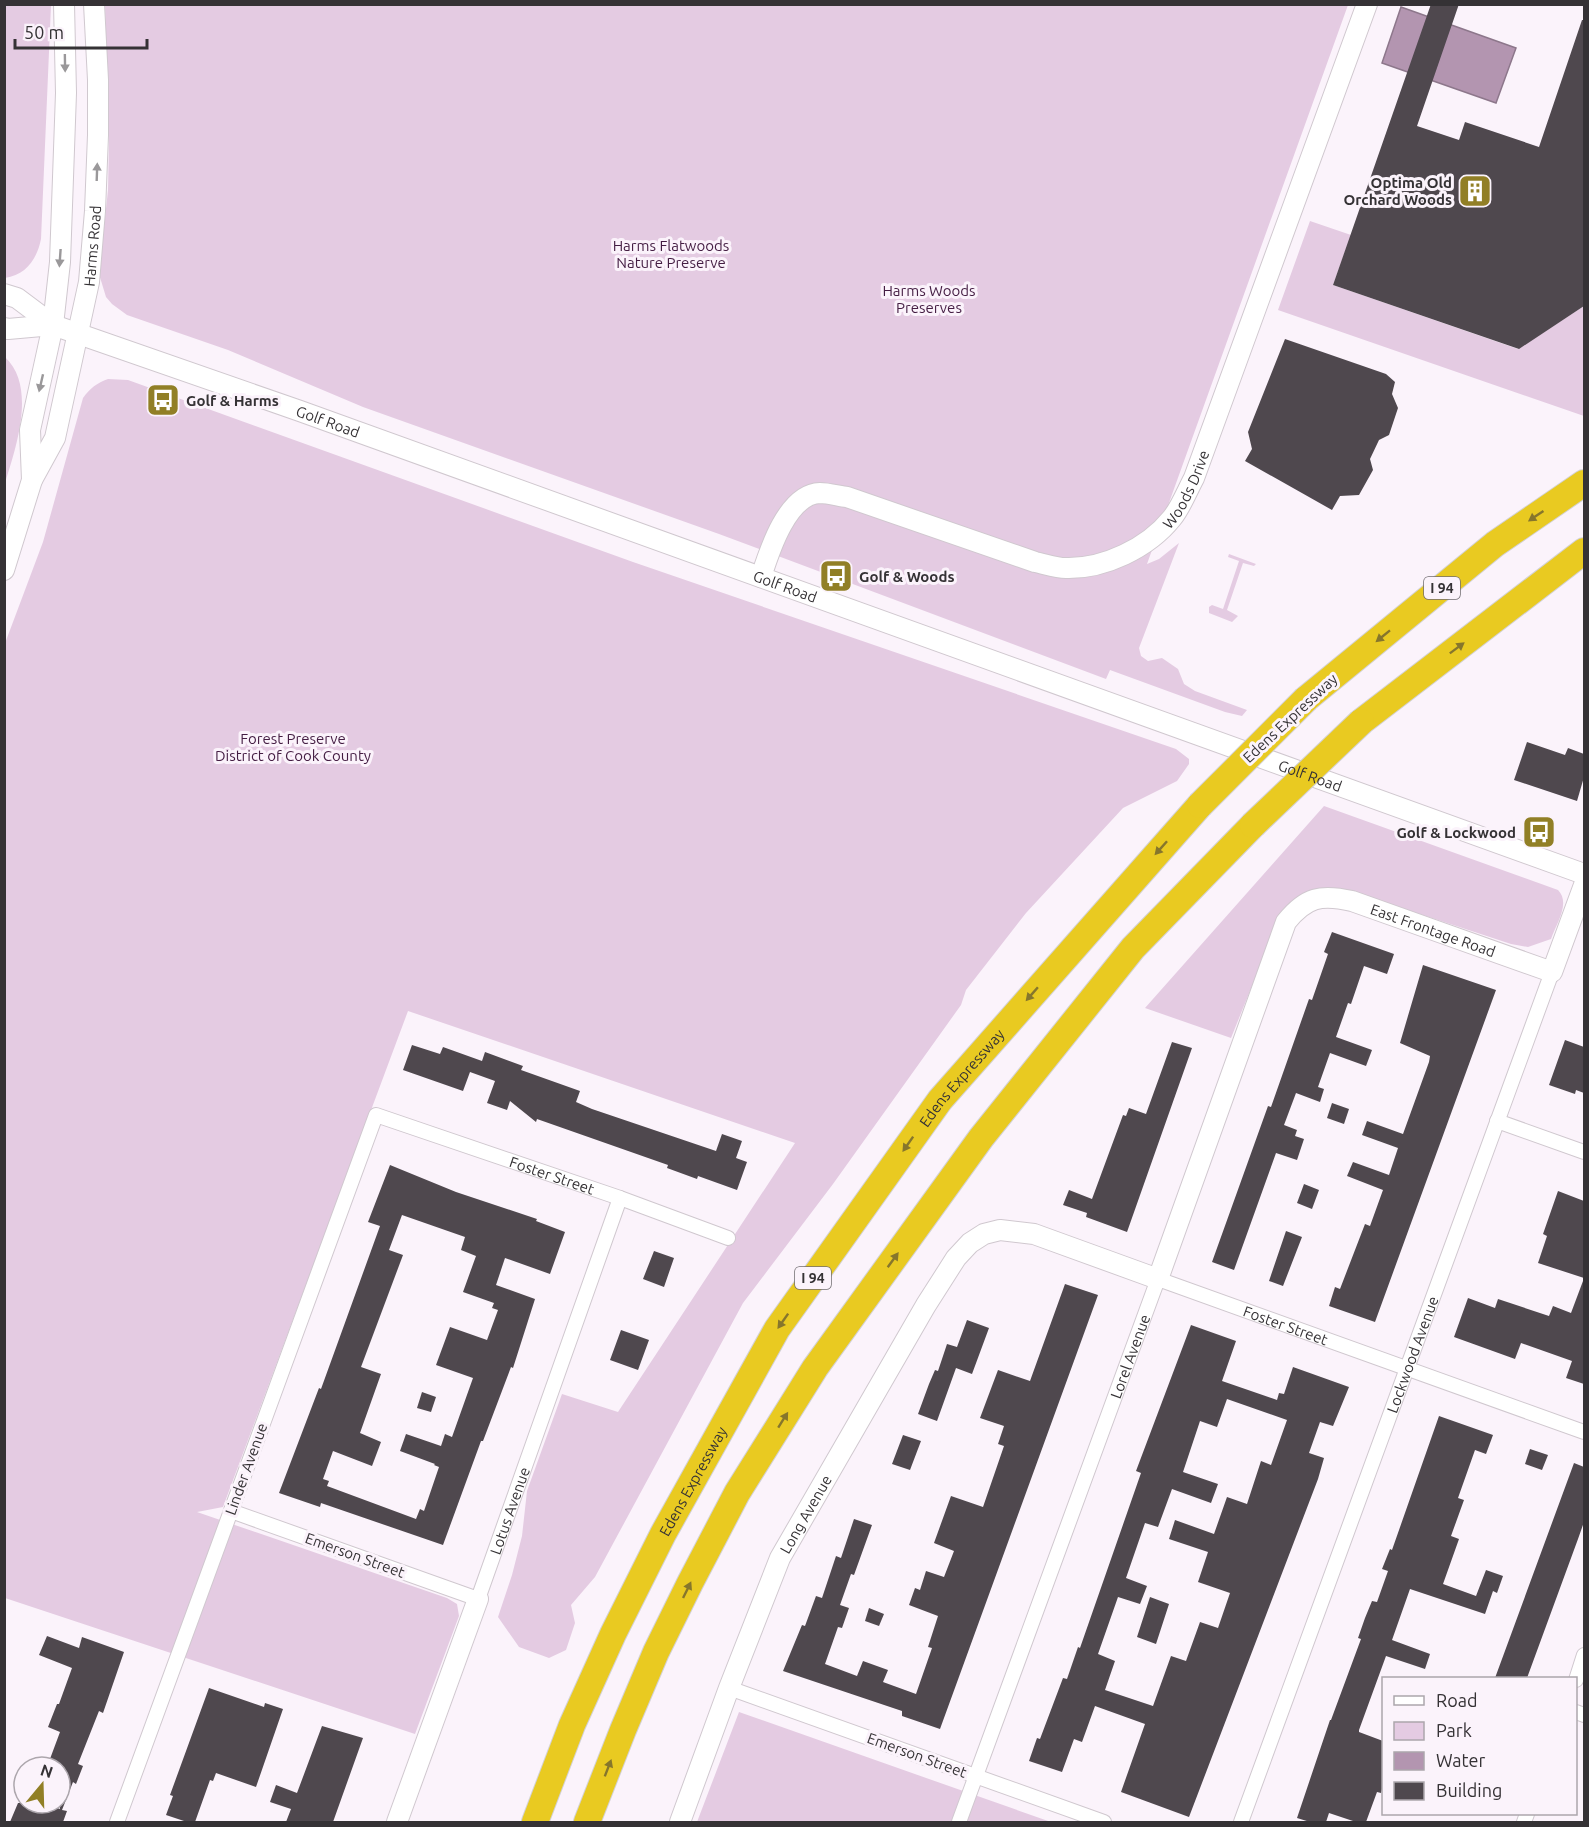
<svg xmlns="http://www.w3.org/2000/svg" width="1589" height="1827" viewBox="0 0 1589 1827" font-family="Ubuntu,sans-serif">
	<rect width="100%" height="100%" fill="#fbf3fb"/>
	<!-- green -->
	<path fill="#e4cbe2" d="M 4,5 L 51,5 L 41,239 C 37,259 26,275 5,278 Z
		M 105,5 L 1348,5 L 1147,564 L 1159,559 L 1179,543 L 1139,648 L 1141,656 L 1148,661 L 1162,658 L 1178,669 L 1184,684 L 1195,691 L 1247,710 L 1242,716 L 1225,712 L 1110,670 L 1106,679 L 719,534 L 363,407 L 228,350 L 127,315 L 112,304 L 106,297 L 99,274 L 108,190 L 109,142 Z
		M 1310,221 L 1351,235 L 1333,285 L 1518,349 L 1584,306 L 1584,416 L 1278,310 Z
		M 5,357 C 37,387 16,447 5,483 Z
		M 108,379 L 128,380 L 633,562 L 1176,749 L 1189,759 L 1189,764 L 1177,781 L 1123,808 L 1026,913 L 966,990 L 961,1005 L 833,1184 L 743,1303 L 595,1577 L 571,1605 L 575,1623 L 566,1650 L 549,1658 L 519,1647 L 498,1617 L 512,1575 L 522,1536 L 527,1491 L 562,1394 L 618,1412 L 795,1143 L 408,1011 L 223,1507 L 197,1512 L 447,1598 L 457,1604 L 459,1616 L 415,1734 L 5,1598 L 4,646 L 43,542 L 83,398 C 90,388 97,383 108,379 Z
		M 1229,554 L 1256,564 L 1254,566 L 1243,563 L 1227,610 L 1238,616 L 1232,622 L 1209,613 L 1209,607 L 1212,605 L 1223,609 L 1239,561 L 1228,557 Z
		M 1324,806 L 1558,890 C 1571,903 1556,924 1551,939 L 1528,947 L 1511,944 L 1356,893 C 1325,885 1307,886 1283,909 L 1231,1038 L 1145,1008 Z
		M 739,1712 L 1051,1822 L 697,1822 Z"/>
	<!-- water -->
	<path fill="#b395b0" stroke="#8d778b" stroke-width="1.5" d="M 1401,7 L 1516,48 L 1496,103 L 1382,63 Z"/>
	<!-- building -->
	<path fill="#4f484e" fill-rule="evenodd" d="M 1431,4 L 1459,4 L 1417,126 L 1459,140 L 1465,122 L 1539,147 L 1582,20 L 1584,20 L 1584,306 L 1519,349 L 1333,285 Z
		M 1285,339 L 1386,374 L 1395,382 L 1392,394 L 1398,408 L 1389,435 L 1379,440 L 1370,459 L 1373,470 L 1359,495 L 1340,496 L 1332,510 L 1245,461 L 1252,449 L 1248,432 Z
		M 1527,742 L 1565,755 L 1568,748 L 1584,754 L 1584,777 L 1577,801 L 1514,780 Z
		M 1332,932 L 1394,954 L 1387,974 L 1364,966 L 1351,1004 L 1348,1003 L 1336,1037 L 1372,1050 L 1366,1066 L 1330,1053 L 1318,1087 L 1324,1089 L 1320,1102 L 1296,1093 L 1284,1125 L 1297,1130 L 1295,1136 L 1304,1139 L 1297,1160 L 1276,1153 L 1234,1270 L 1212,1262 L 1268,1106 L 1271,1107 L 1309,999 L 1312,1000 L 1328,954 L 1324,952 Z
		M 1423,965 L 1496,990 L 1375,1322 L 1329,1306 L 1335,1287 L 1340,1289 L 1365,1224 L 1370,1226 L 1383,1190 L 1347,1176 L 1353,1162 L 1389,1175 L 1398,1148 L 1362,1135 L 1367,1121 L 1403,1134 L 1429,1062 L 1430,1056 L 1400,1043 Z
		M 1565,1040 L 1584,1047 L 1584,1093 L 1576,1090 L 1575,1094 L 1549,1085 Z
		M 1172,1042 L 1192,1048 L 1127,1232 L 1086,1217 L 1087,1213 L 1063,1205 L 1069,1190 L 1092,1199 L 1123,1115 L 1126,1116 L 1129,1108 L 1146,1114 Z
		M 412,1045 L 440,1054 L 443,1047 L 482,1061 L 485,1052 L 523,1066 L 521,1070 L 580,1091 L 576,1102 L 592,1109 L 716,1151 L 722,1134 L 742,1141 L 736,1158 L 747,1162 L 737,1190 L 698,1176 L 697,1179 L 667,1168 L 668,1165 L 537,1119 L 536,1122 L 510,1101 L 507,1110 L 487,1103 L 495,1081 L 470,1072 L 463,1091 L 403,1070 Z
		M 1332,1103 L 1349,1109 L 1344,1124 L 1327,1118 Z
		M 390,1165 L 456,1192 L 537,1219 L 536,1221 L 565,1232 L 550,1274 L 505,1258 L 496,1285 L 535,1299 L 513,1368 L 511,1367 L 483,1441 L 481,1441 L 443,1545 L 321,1503 L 320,1507 L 279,1493 L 319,1388 L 321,1389 L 380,1226 L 368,1222 ZM 402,1215 L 465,1237 L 461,1250 L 476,1256 L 463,1292 L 494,1303 L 492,1308 L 498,1310 L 487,1340 L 450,1327 L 436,1365 L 473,1378 L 452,1437 L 445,1434 L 441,1446 L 406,1434 L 400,1451 L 435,1464 L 434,1465 L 439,1467 L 424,1511 L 420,1509 L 416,1519 L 327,1486 L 329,1481 L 323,1479 L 333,1451 L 372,1466 L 381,1442 L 360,1433 L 381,1374 L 361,1367 L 403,1255 L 389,1250 Z
		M 1304,1184 L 1319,1190 L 1312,1209 L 1297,1203 Z
		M 1558,1191 L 1584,1201 L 1584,1278 L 1538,1263 L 1547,1236 L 1543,1234 Z
		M 1286,1231 L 1302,1237 L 1283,1286 L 1269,1281 Z
		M 654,1251 L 674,1258 L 664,1287 L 643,1279 Z
		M 1583,1281 L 1584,1281 L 1584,1384 L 1566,1378 L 1572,1361 L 1521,1343 L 1515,1359 L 1454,1337 L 1468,1298 L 1495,1308 L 1498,1299 L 1549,1316 L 1553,1306 L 1571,1313 Z
		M 1065,1284 L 1098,1295 L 940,1729 L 902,1716 L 902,1711 L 783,1671 L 802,1625 L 805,1626 L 816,1596 L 822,1598 L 836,1556 L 841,1558 L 854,1519 L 872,1525 L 854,1575 L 851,1574 L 840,1605 L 849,1608 L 842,1628 L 838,1627 L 825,1664 L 857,1676 L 863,1661 L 888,1670 L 883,1682 L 916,1694 L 932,1648 L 928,1647 L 938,1616 L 909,1605 L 915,1588 L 920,1590 L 926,1571 L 944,1577 L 954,1551 L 934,1543 L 951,1496 L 983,1507 L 1004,1446 L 998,1444 L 1004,1426 L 980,1418 L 998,1370 L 1030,1381 Z
		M 967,1320 L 989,1328 L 972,1374 L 956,1368 L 937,1421 L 918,1414 L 929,1384 L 935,1370 L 938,1371 L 947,1344 L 957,1347 Z
		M 1191,1325 L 1236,1341 L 1222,1381 L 1277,1400 L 1279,1393 L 1284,1394 L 1293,1367 L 1349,1387 L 1333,1426 L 1320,1422 L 1309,1453 L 1324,1458 L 1318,1479 L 1189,1817 L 1121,1792 L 1145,1724 L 1095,1706 L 1082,1742 L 1074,1739 L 1062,1772 L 1029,1761 L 1037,1738 L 1040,1739 L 1063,1678 L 1067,1679 L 1078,1647 L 1080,1648 L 1141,1473 L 1136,1471 ZM 1227,1399 L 1287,1420 L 1271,1465 L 1261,1461 L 1247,1504 L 1227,1497 L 1214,1534 L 1175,1520 L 1169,1539 L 1208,1552 L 1198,1582 L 1230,1593 L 1218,1628 L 1200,1622 L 1186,1661 L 1171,1656 L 1153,1706 L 1105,1690 L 1115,1661 L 1098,1654 L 1118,1597 L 1140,1604 L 1147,1586 L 1126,1578 L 1145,1523 L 1158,1527 L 1172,1489 L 1211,1503 L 1218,1484 L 1183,1472 L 1200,1421 L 1217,1427 Z
		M 621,1330 L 649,1340 L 638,1370 L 610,1360 Z
		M 422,1392 L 436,1397 L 431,1412 L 417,1408 Z
		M 1439,1416 L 1493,1435 L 1486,1454 L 1475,1450 L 1458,1498 L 1464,1500 L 1451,1536 L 1459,1539 L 1443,1584 L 1476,1596 L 1486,1570 L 1503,1576 L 1497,1593 L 1493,1591 L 1485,1614 L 1410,1589 L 1392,1640 L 1430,1654 L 1425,1669 L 1386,1656 L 1359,1730 L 1359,1732 L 1383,1741 L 1383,1785 L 1381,1793 L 1377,1792 L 1366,1822 L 1356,1822 L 1329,1813 L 1326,1822 L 1310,1822 L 1297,1818 L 1330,1720 L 1331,1720 L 1361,1639 L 1358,1638 L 1365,1618 L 1372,1601 L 1377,1602 L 1388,1571 L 1382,1569 L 1390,1549 L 1392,1550 Z
		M 903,1435 L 921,1441 L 910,1470 L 892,1464 Z
		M 1530,1449 L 1548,1455 L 1542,1470 L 1525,1464 Z
		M 1574,1463 L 1584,1467 L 1584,1522 L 1578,1539 L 1527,1678 L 1495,1678 Z
		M 1150,1597 L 1169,1604 L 1156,1644 L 1137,1637 Z
		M 869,1608 L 884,1614 L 879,1626 L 865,1621 Z
		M 47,1636 L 79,1648 L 82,1637 L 124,1652 L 103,1713 L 99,1711 L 78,1764 L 83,1766 L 76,1784 L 73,1782 L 62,1810 L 67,1811 L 63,1822 L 10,1822 L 18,1803 L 44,1803 L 60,1809 L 60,1767 L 47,1767 L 60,1732 L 48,1727 L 57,1704 L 59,1704 L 72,1668 L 39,1655 Z
		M 209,1688 L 264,1707 L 265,1703 L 283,1709 L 256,1787 L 216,1773 L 213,1781 L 210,1780 L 195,1822 L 187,1822 L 166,1815 L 173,1796 L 170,1795 Z
		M 322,1726 L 363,1738 L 333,1822 L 286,1822 L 291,1809 L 270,1802 L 276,1785 L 297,1793 Z"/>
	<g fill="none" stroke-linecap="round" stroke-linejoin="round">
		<!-- street casing -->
		<g stroke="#d0c8cf" stroke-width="16">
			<g id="street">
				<path d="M 1497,1121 L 1584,1152"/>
				<path id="s1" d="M 231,1511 L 478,1599 L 620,1198"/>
				<path d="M 1576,1680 L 1584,1655"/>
				<path d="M 729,1688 L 1104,1822"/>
				<path d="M 1576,1712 L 1584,1715"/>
				<path id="s2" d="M 117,1822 L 376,1115 L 620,1198 L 728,1238"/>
				<path id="s3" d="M 959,1822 L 1158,1279 L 1584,1432"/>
				<path id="s4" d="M 1241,1822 L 1552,972"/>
				<path d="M 1524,1822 L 1527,1814"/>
			</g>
		</g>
		<!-- secondary casing -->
		<g stroke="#d0c8cf" stroke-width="22">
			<g id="secondary">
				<path id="s5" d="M 4,294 L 17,298 L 53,325 L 300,411 L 1584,874"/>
				<path d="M 4,328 L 8,329 L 53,325"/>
				<path d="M 32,480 L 30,430 L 53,325 L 60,262 L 66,93 L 64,4"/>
				<path id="s6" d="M 4,570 L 32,480 L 55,438 L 89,282 L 95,211 L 98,135 L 98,80 L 94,4"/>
				<path id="s7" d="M 761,577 C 769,552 787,494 820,493 C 828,493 839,496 847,497 L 1035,562 C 1045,564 1056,568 1066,568 C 1104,569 1148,548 1172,518 C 1181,507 1187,491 1194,478 L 1367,4"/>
				<path d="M 397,1822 L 478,1599"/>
				<path id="s8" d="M 680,1822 L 729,1688 L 780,1558 L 926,1305 L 956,1258 L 970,1243 L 984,1234 L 1000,1230 L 1034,1234 L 1158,1279 L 1286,922 C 1306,897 1321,894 1352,901 L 1552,972 L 1584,885"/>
			</g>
		</g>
		<!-- highway casing -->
		<g stroke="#d3d2d3" stroke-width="28">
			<g id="highway">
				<path d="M 1306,699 L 1495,544 L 1584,483"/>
				<path d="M 1361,722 L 1584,551"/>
				<path id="s9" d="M 535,1822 L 572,1725 L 613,1634 L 663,1534 L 777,1329 L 940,1100 L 1200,805"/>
				<path d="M 587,1822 L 623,1730 L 656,1652 L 690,1583 L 737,1493 L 815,1368 L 981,1138 L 1133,948 L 1253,825"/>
			</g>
		</g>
		<!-- street -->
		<use href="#street" stroke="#fff" stroke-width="14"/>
		<!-- secondary -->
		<use href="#secondary" stroke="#fff" stroke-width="20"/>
		<!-- highway -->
		<use href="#highway" stroke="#e9ca21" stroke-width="26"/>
		<!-- highway-bridge casing -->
		<g stroke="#d3d2d3" stroke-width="28" stroke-linecap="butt">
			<path id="highway-bridge" d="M 1200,805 L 1306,699
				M 1253,825 L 1361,722"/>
		</g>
		<!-- highway-bridge -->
		<use href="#highway-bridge" stroke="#e9ca21" stroke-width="26"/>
	</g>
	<!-- one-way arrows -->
	<defs><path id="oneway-solid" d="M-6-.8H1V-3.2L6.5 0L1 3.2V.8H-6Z" transform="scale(1.5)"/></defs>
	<g fill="#9a989a">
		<use href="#oneway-solid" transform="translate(65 63) rotate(89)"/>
		<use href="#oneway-solid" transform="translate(97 172) rotate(-88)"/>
		<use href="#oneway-solid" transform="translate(60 258) rotate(94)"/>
		<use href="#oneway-solid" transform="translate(41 383) rotate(103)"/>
	</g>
	<g fill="#86762c">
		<use href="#oneway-solid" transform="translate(1536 516) rotate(146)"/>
		<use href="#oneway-solid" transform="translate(1383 636) rotate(141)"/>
		<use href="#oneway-solid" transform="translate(1457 648) rotate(-37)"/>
		<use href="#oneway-solid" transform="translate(1161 848) rotate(132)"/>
		<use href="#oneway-solid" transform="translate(1032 994) rotate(131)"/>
		<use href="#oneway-solid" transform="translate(908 1144) rotate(125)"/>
		<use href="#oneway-solid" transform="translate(893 1260) rotate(-54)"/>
		<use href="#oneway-solid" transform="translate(783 1321) rotate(125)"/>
		<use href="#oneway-solid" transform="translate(783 1420) rotate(-58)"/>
		<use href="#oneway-solid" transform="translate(687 1590) rotate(-64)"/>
		<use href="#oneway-solid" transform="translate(608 1768) rotate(-69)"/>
	</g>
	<!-- icons -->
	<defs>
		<g id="building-square" transform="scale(1.725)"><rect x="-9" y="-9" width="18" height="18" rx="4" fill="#917f26" stroke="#fbf3fb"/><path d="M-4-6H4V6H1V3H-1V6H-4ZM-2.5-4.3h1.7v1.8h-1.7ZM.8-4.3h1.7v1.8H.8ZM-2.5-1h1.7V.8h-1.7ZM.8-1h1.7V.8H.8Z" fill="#fff"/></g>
		<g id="bus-square" transform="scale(1.725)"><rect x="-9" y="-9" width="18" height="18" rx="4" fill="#917f26" stroke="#fbf3fb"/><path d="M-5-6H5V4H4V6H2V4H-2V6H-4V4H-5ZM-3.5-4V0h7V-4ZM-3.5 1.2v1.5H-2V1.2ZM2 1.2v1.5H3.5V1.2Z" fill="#fff"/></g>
	</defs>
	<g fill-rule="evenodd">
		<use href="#building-square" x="1475" y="191"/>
		<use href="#bus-square" x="163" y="400"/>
		<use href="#bus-square" x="836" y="576"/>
		<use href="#bus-square" x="1539" y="832"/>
	</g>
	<g text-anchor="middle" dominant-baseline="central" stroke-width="6" stroke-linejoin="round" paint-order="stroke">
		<!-- shield labels -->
		<g fill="#fbf3fb" stroke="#706c70" stroke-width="1.5">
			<rect x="1424" y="577" width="36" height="22" rx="4.5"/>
			<rect x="795" y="1267" width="36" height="22" rx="4.5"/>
		</g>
		<g font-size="14" font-weight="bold" fill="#353235">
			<text x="1442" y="588">I 94</text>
			<text x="813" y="1278">I 94</text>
		</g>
		<!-- poi labels -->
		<g font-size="15" font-weight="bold" fill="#353235" stroke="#fbf3fb" text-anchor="end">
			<text x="1452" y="182">Optima Old<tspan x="1452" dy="17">Orchard Woods</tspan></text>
			<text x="186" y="400" text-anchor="start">Golf &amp; Harms</text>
			<text x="859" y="576" text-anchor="start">Golf &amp; Woods</text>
			<text x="1516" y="832">Golf &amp; Lockwood</text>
		</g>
		<!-- park labels -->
		<g font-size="15" fill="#441d43" stroke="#fbf3fb">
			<text x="671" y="245">Harms Flatwoods<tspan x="671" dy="17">Nature Preserve</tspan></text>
			<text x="929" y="290">Harms Woods<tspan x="929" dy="17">Preserves</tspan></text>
			<text x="293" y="738">Forest Preserve<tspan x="293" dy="17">District of Cook County</tspan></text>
		</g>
		<!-- street labels -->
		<g font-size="15" fill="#353235" stroke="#fbf3fb">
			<text stroke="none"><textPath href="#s6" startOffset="338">Harms Road</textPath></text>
			<text stroke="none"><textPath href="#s5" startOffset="350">Golf Road</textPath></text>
			<text stroke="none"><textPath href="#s7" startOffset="519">Woods Drive</textPath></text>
			<text stroke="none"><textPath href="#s5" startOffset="836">Golf Road</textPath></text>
			<text transform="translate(1290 718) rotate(-43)">Edens Expressway</text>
			<text stroke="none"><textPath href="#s5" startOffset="1394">Golf Road</textPath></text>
			<text stroke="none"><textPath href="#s8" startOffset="1390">East Frontage Road</textPath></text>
			<text stroke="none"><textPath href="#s9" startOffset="862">Edens Expressway</textPath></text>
			<text stroke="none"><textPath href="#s2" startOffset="939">Foster Street</textPath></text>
			<text stroke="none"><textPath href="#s3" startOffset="714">Foster Street</textPath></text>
			<text stroke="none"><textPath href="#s4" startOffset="498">Lockwood Avenue</textPath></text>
			<text stroke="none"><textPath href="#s3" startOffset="496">Lorel Avenue</textPath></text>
			<text transform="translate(246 1469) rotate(-70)">Linder Avenue</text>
			<text stroke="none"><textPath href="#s9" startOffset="376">Edens Expressway</textPath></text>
			<text stroke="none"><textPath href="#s1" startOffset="356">Lotus Avenue</textPath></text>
			<text stroke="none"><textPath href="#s8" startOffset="333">Long Avenue</textPath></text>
			<text transform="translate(355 1555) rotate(20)">Emerson Street</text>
			<text transform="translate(917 1755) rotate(20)">Emerson Street</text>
		</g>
	</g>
	<!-- border -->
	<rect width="1589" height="1827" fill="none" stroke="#353235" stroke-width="12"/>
	<!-- legend -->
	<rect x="1382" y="1677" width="195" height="138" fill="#fbf3fb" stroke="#aca6ac" stroke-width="1.5"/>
	<rect x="1394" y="1696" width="30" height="9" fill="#ffffff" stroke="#aca6ac" stroke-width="1.5"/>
	<text x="1436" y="1707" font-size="18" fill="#353235">Road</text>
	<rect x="1394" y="1722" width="30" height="18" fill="#e4cbe2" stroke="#aca6ac" stroke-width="1.5"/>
	<text x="1436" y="1737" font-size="18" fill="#353235">Park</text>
	<rect x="1394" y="1752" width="30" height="18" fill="#b395b0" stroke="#aca6ac" stroke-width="1.5"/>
	<text x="1436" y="1767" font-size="18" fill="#353235">Water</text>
	<rect x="1394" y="1782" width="30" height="18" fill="#4f484e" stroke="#aca6ac" stroke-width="1.5"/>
	<text x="1436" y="1797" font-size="18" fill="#353235">Building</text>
	<!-- north arrow -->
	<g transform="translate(42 1785) rotate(19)"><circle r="28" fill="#fbf3fb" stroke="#aca6ac" stroke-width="1.5"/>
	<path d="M0-4.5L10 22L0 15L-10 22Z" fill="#917f26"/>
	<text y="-9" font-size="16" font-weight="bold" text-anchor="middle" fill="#353235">N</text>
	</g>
	<!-- scale -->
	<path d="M15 39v9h132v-9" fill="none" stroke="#353235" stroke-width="3"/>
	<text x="24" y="39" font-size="18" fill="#353235" stroke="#fbf3fb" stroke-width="4.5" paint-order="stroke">50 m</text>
</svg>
